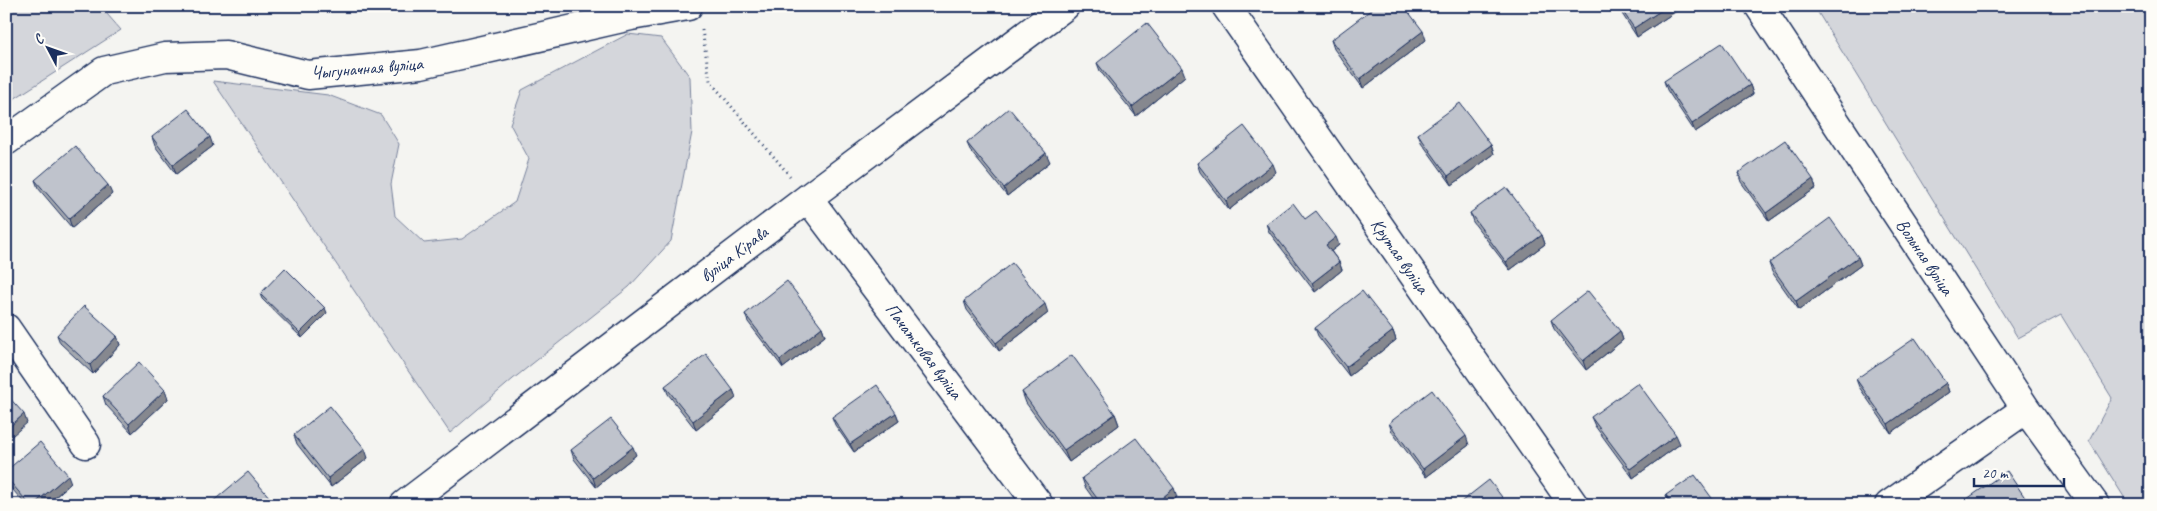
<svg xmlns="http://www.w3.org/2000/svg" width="2157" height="511" viewBox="0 0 2157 511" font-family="Caveat,sans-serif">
	<rect width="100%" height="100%" fill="#f4f4f1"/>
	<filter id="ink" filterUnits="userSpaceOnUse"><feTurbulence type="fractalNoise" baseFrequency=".02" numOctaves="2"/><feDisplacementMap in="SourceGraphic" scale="10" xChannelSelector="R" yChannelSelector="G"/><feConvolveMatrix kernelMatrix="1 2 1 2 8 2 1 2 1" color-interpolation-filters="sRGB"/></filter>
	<g filter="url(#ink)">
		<!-- green -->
		<path fill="#d4d6db" stroke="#78829c" d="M 6,6 L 100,6 L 121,30 L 6,104 Z
			M 1814,6 L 2151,6 L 2151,505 L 2129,505 L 2089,441 L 2112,398 L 2061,315 L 2018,338 Z
			M 628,34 L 661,38 L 690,77 L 692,132 L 671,241 L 629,287 L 513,379 L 450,433 L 213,81 L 328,95 L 381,115 L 399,144 L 391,184 L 395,216 L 424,243 L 462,239 L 515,202 L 529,159 L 510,124 L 522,90 Z"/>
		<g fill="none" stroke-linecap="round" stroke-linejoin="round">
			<!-- minor casing -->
			<g stroke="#1b2f5e" stroke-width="31">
				<path id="minor" d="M 1226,6 L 1574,505
					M 1759,6 L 2026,409 L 2095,505
					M 6,141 L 104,71 L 165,57 L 226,55 L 308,75 L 421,64 L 631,16 L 688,6
					M 808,198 L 1039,505
					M 6,328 L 86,444
					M 404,505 L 808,198 L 1065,6
					M 1889,505 L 2026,409"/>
			</g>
			<!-- path -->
			<path stroke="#1b2f5e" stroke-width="3" stroke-dasharray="1 4" stroke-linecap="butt" d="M 702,30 L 710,81 L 790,176"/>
			<!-- minor -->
			<use href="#minor" stroke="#fdfcf7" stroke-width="28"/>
		</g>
		<!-- wall -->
		<path fill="#a4a8af" stroke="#1b2f5e" d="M 1617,6 L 1684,6 L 1637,37 Z
			M 1331,40 L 1426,40 L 1363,88 L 1334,49 Z
			M 1097,63 L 1185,76 L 1136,116 L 1100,71 Z
			M 1664,81 L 1750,85 L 1753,94 L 1695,132 L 1667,90 Z
			M 1418,134 L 1491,145 L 1494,154 L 1452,185 L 1421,142 Z
			M 152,137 L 213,146 L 176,174 L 155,146 Z
			M 967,143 L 1050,162 L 1007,196 L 971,152 Z
			M 1197,163 L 1276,172 L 1229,210 L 1200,172 Z
			M 1738,173 L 1816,188 L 1769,221 L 1741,182 Z
			M 35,180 L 112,194 L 72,228 L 38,188 Z
			M 1470,213 L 1542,235 L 1545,244 L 1510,270 L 1473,222 Z
			M 1305,219 L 1339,245 L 1331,251 L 1339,262 L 1342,270 L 1315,292 L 1269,232 L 1266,224 Z
			M 1858,257 L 1861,265 L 1799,310 L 1772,272 L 1769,263 Z
			M 260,294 L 327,313 L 302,338 L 262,299 Z
			M 964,301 L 1048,313 L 999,351 L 967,310 Z
			M 745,314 L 822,327 L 825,336 L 783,368 L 748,322 Z
			M 1551,320 L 1620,331 L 1623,340 L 1586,370 L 1554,329 Z
			M 1315,328 L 1393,331 L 1396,340 L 1349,376 L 1318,336 Z
			M 57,335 L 117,336 L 120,345 L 93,374 L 60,343 Z
			M 1856,379 L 1946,383 L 1949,392 L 1891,433 L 1859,387 Z
			M 665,386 L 733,390 L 736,398 L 696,430 L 668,394 Z
			M 165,390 L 168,399 L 132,433 L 106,405 L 103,396 Z
			M 1022,392 L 1115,414 L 1119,425 L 1069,462 L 1026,403 Z
			M 896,413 L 899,421 L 854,452 L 835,425 L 832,417 Z
			M 1591,417 L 1680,444 L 1633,478 L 1595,426 Z
			M 1389,423 L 1469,445 L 1426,477 L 1392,432 Z
			M 294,435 L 368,458 L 331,487 L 297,444 Z
			M 571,450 L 636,455 L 596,487 L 574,459 Z
			M 6,471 L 71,483 L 46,505 L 26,505 L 6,482 Z
			M 1082,478 L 1177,497 L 1167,505 L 1098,505 L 1085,487 Z
			M 1666,495 L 1717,505 L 1670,505 Z"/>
		<!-- shaded-wall -->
		<path fill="#86888f" stroke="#1b2f5e" d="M 1668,6 L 1684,6 L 1637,37 L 1634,28 Z
			M 1423,31 L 1426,40 L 1363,88 L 1360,79 Z
			M 1182,68 L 1185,76 L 1136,116 L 1132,107 Z
			M 1750,85 L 1753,94 L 1695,132 L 1692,124 Z
			M 210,137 L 213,146 L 176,174 L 173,165 Z
			M 1491,145 L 1494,154 L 1452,185 L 1448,176 Z
			M 1046,153 L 1050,162 L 1007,196 L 1004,188 Z
			M 1273,164 L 1276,172 L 1229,210 L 1226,201 Z
			M 1813,179 L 1816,188 L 1769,221 L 1766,213 Z
			M 108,185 L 112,194 L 72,228 L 69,219 Z
			M 1542,235 L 1545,244 L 1510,270 L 1506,262 Z
			M 1336,237 L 1339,245 L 1329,253 L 1326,245 Z
			M 1858,257 L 1861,265 L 1799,310 L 1796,301 Z
			M 1339,262 L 1342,270 L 1315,292 L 1312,283 Z
			M 1045,304 L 1048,313 L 999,351 L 996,343 Z
			M 325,308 L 327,313 L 302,338 L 300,333 Z
			M 822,327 L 825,336 L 783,368 L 780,360 Z
			M 1393,331 L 1396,340 L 1349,376 L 1346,367 Z
			M 1620,331 L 1623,340 L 1586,370 L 1583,361 Z
			M 117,336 L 120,345 L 93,374 L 90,365 Z
			M 1946,383 L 1949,392 L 1891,433 L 1888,424 Z
			M 165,390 L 168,399 L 132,433 L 129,424 Z
			M 733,390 L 736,398 L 696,430 L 693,421 Z
			M 896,413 L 899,421 L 854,452 L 850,444 Z
			M 24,414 L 27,423 L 6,441 L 6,430 Z
			M 1115,414 L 1119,425 L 1069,462 L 1064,450 Z
			M 1676,435 L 1680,444 L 1633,478 L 1630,469 Z
			M 1466,436 L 1469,445 L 1426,477 L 1423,469 Z
			M 633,447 L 636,455 L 596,487 L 593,478 Z
			M 365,449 L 368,458 L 331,487 L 328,478 Z
			M 68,475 L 71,483 L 46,505 L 33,505 Z
			M 1174,488 L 1177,497 L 1167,505 L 1162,498 Z"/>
		<!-- building -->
		<path fill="#bfc3cc" stroke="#1b2f5e" d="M 1376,6 L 1404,6 L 1423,31 L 1360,79 L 1331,40 Z
			M 1619,6 L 1668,6 L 1634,28 Z
			M 1147,23 L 1182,68 L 1132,107 L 1097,63 Z
			M 1722,43 L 1750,85 L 1692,124 L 1664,81 Z
			M 1460,103 L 1491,145 L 1448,176 L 1418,134 Z
			M 1009,108 L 1046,153 L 1004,188 L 967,143 Z
			M 188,109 L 210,137 L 173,165 L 152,137 Z
			M 1244,126 L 1273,164 L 1226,201 L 1197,163 Z
			M 1785,140 L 1813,179 L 1766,213 L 1738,173 Z
			M 75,146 L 108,185 L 69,219 L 35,180 Z
			M 1506,187 L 1542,235 L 1506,262 L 1470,213 Z
			M 1293,203 L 1305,219 L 1316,211 L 1336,237 L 1326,245 L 1339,262 L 1312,283 L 1266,224 Z
			M 1830,218 L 1858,257 L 1796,301 L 1769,263 Z
			M 1012,263 L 1045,304 L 996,343 L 964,301 Z
			M 285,268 L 325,308 L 300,333 L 260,294 Z
			M 787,281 L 822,327 L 780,360 L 745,314 Z
			M 1362,291 L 1393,331 L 1346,367 L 1315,328 Z
			M 1588,291 L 1620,331 L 1583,361 L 1551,320 Z
			M 84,306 L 117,336 L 90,365 L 57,335 Z
			M 1915,338 L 1946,383 L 1888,424 L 1856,379 Z
			M 706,354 L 733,390 L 693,421 L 665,386 Z
			M 1072,355 L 1115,414 L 1064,450 L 1022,392 Z
			M 139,362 L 165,390 L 129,424 L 103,396 Z
			M 1638,383 L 1676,435 L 1630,469 L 1591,417 Z
			M 877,385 L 896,413 L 850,444 L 832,417 Z
			M 1432,390 L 1466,436 L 1423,469 L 1389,423 Z
			M 6,394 L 24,414 L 6,430 Z
			M 330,406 L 365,449 L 328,478 L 294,435 Z
			M 611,419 L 633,447 L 593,478 L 571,450 Z
			M 1136,438 L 1174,488 L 1162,498 L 1167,505 L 1102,505 L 1082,478 Z
			M 40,442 L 68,475 L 33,505 L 30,505 L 6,477 L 6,471 Z
			M 2007,471 L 2030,505 L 1971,505 L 1967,499 Z
			M 248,472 L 276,505 L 212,505 L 211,503 Z
			M 1695,475 L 1717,505 L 1673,505 L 1666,495 Z
			M 1489,480 L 1508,505 L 1457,505 Z"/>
	</g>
	<g text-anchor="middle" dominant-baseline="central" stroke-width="4" stroke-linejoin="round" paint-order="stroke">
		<!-- street labels -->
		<g font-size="18" fill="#1b2f5e" stroke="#fdfcf7">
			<text transform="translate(367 68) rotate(-5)">Чыгуначная вуліца</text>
			<text transform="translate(734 254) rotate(-37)">вуліца Кірава</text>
			<text transform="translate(1400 256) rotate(55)">Крутая вуліца</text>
			<text transform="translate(1925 257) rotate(56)">Вольная вуліца</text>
			<text transform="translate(924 351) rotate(53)">Пачатковая вуліца</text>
		</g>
	</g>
	<!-- margin -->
	<rect width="2157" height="511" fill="none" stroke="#fdfcf7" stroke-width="25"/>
	<rect x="12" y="12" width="2132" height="486" fill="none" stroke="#1b2f5e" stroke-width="2" filter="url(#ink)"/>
	<!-- north arrow -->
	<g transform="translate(48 48) rotate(311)" stroke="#fdfcf7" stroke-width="4" paint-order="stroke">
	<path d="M0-4L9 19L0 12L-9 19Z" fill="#1b2f5e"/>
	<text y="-8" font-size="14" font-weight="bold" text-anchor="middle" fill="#1b2f5e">С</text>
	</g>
	<!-- scale -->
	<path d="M1974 478v8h90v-8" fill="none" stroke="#1b2f5e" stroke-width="2.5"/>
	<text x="1982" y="478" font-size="15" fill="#1b2f5e" stroke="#fdfcf7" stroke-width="4" paint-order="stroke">20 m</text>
</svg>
